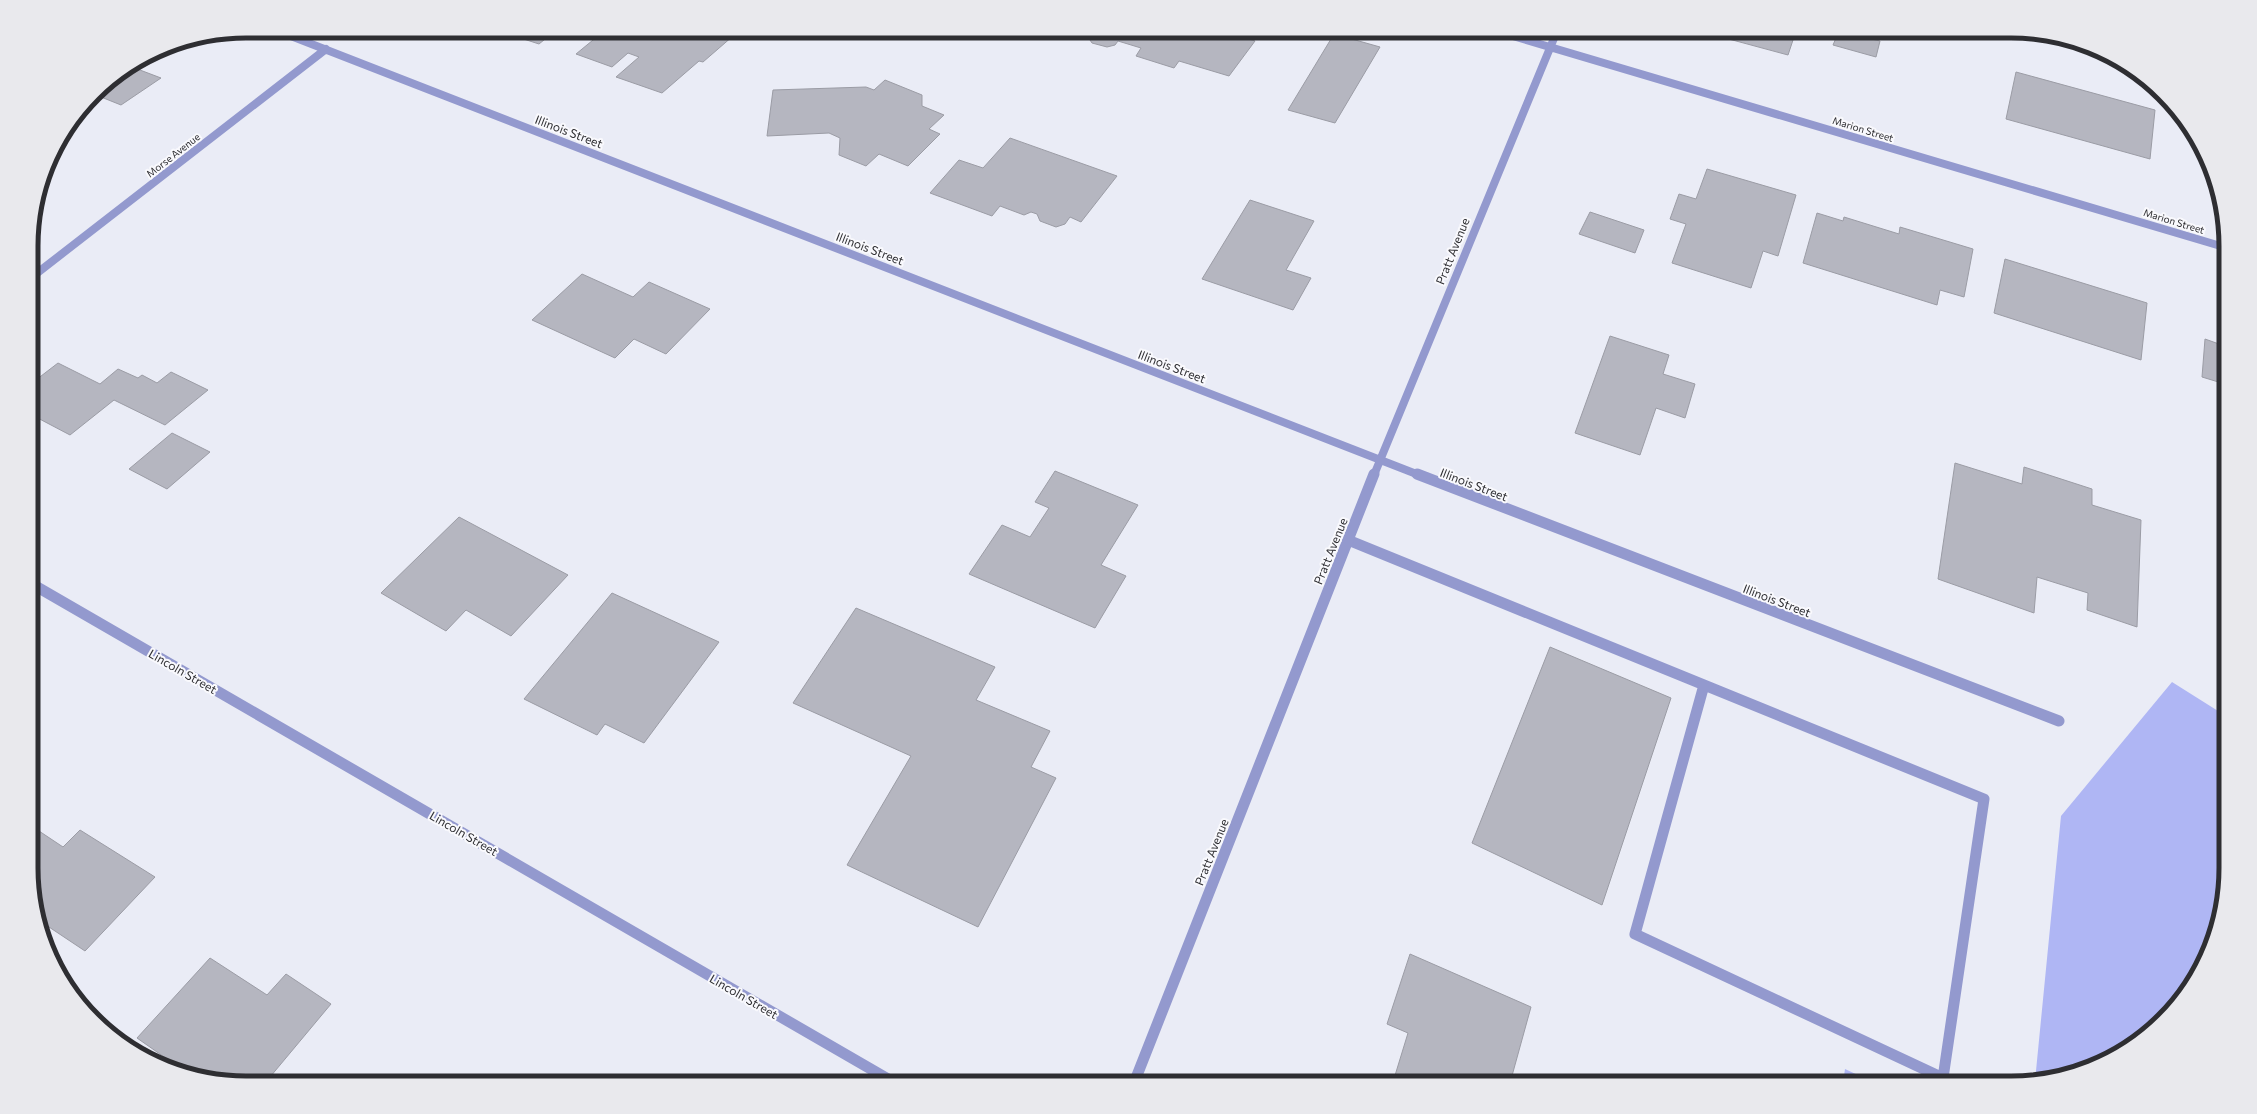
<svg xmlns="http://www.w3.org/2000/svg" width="2257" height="1114" viewBox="0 0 2257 1114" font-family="Commissioner,sans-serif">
	<rect width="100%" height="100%" fill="#eaecf6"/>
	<!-- green -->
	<path fill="#afb6f4" d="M 2172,682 L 2226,716 L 2226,869 L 2219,924 L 2204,963 L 2173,1010 L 2130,1047 L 2080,1072 L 2035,1081 L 2061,816 Z
		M 1845,1069 L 1875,1083 L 1843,1083 Z"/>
	<!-- building -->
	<path fill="#b5b6c0" stroke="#9b9ca5" d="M 504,31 L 555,31 L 539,44 L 502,32 Z
		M 604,31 L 720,31 L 733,36 L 703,62 L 699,61 L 662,93 L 616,77 L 639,57 L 628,53 L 612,67 L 576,54 Z
		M 1085,31 L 1222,31 L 1255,41 L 1229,76 L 1179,61 L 1174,68 L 1136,56 L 1141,48 L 1118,41 L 1115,45 L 1107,47 L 1092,43 L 1088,37 L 1091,33 Z
		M 1728,31 L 1796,31 L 1788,55 L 1725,38 Z
		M 1839,31 L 1880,41 L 1876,57 L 1833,45 Z
		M 1334,34 L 1380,47 L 1335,123 L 1288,110 Z
		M 132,67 L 161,78 L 121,105 L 96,95 L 104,84 Z
		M 2016,72 L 2155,110 L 2150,159 L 2006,119 Z
		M 885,80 L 922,95 L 922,106 L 944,115 L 929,129 L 940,134 L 908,166 L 879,154 L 866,166 L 839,155 L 840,138 L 829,133 L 767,136 L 773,90 L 866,87 L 874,90 Z
		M 1010,138 L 1117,176 L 1081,222 L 1070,217 L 1065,224 L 1056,227 L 1040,221 L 1037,214 L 1031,212 L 1024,215 L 1000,206 L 992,216 L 930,193 L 959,160 L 983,168 Z
		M 1707,169 L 1796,195 L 1778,256 L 1763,251 L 1751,288 L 1672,263 L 1686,224 L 1670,219 L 1679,194 L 1696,199 Z
		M 1250,200 L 1314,221 L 1286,270 L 1311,278 L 1293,310 L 1202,279 Z
		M 1590,212 L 1644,230 L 1635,253 L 1579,234 Z
		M 1817,213 L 1843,221 L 1844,217 L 1899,234 L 1900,227 L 1973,249 L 1964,297 L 1940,290 L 1937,305 L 1803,263 Z
		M 2005,259 L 2147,303 L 2141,360 L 1994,313 Z
		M 582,274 L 633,297 L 649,282 L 710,309 L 666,354 L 634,339 L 615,358 L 532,320 Z
		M 2220,326 L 2224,328 L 2225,384 L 2202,377 L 2205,339 L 2219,344 Z
		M 1610,336 L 1669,355 L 1663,374 L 1695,384 L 1685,418 L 1656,408 L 1640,455 L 1575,433 Z
		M 58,363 L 100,384 L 118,369 L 138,378 L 142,375 L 157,383 L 171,372 L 208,390 L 165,425 L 114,400 L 70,435 L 32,415 L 32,383 Z
		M 172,433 L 210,452 L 167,489 L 129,469 Z
		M 1955,463 L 2022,484 L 2024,467 L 2092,489 L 2092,505 L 2141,520 L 2137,627 L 2087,610 L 2088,593 L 2037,577 L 2034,613 L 1938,579 Z
		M 1055,471 L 1138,505 L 1101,565 L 1126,576 L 1095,628 L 969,574 L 1002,525 L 1030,537 L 1049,508 L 1035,502 Z
		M 459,517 L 568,575 L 511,636 L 466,610 L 446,631 L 381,593 Z
		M 612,593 L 719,642 L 644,743 L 605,724 L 597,735 L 524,699 Z
		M 856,608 L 995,667 L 976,700 L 1050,731 L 1031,767 L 1056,778 L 978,927 L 847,865 L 911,756 L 793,703 Z
		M 1550,647 L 1671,698 L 1602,905 L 1472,843 Z
		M 33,827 L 63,847 L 80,830 L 155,877 L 85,951 L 40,921 L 33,897 Z
		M 1410,954 L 1531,1007 L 1510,1083 L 1393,1082 L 1408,1033 L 1387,1024 Z
		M 210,958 L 267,995 L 286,974 L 331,1004 L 265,1083 L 204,1079 L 187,1073 L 137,1038 Z"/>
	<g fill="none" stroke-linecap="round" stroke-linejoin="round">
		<!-- service -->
		<path stroke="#9399ce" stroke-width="11" d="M 1348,540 L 1984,799 L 1943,1078 L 1635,934 L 1704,685"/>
		<!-- minor-far1 -->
		<path stroke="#9399ce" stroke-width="8" d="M 278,31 L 1419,475
			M 1496,31 L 2224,247
			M 32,277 L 326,49
			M 1374,475 L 1557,31"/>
		<!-- minor -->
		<path stroke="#9399ce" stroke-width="11" d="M 1417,474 L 2059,721
			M 32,584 L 895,1083
			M 1134,1083 L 1374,474"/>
	</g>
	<g text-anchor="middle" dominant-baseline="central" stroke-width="4" stroke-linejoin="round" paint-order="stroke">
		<!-- far-street labels -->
		<g font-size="10" fill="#2e2e32" stroke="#f9f9fd">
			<text transform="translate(1863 129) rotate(17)">Marion Street</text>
			<text transform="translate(173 155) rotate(-38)">Morse Avenue</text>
			<text transform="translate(2174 221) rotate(17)">Marion Street</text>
		</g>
		<!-- street labels -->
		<g font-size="12" fill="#2e2e32" stroke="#f9f9fd">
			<text transform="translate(569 131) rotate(21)">Illinois Street</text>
			<text transform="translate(870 248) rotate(21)">Illinois Street</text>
			<text transform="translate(1452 251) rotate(-68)">Pratt Avenue</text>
			<text transform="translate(1172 366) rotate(21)">Illinois Street</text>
			<text transform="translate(1474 484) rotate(21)">Illinois Street</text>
			<text transform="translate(1330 551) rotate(-68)">Pratt Avenue</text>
			<text transform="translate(1777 600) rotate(21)">Illinois Street</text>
			<text transform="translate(183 671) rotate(30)">Lincoln Street</text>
			<text transform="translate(464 833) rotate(30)">Lincoln Street</text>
			<text transform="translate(1211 852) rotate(-68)">Pratt Avenue</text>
			<text transform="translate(744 996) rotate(30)">Lincoln Street</text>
		</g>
	</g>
	<!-- crop -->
	<path d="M0 0H2257V1114H0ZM246 38H2011A208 208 0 0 1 2219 246V868A208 208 0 0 1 2011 1076H246A208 208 0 0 1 38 868V246A208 208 0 0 1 246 38Z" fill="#e9e9ed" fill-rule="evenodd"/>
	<path fill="none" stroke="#2e2e32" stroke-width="5" d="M246 38H2011A208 208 0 0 1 2219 246V868A208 208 0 0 1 2011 1076H246A208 208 0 0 1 38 868V246A208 208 0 0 1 246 38Z"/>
</svg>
